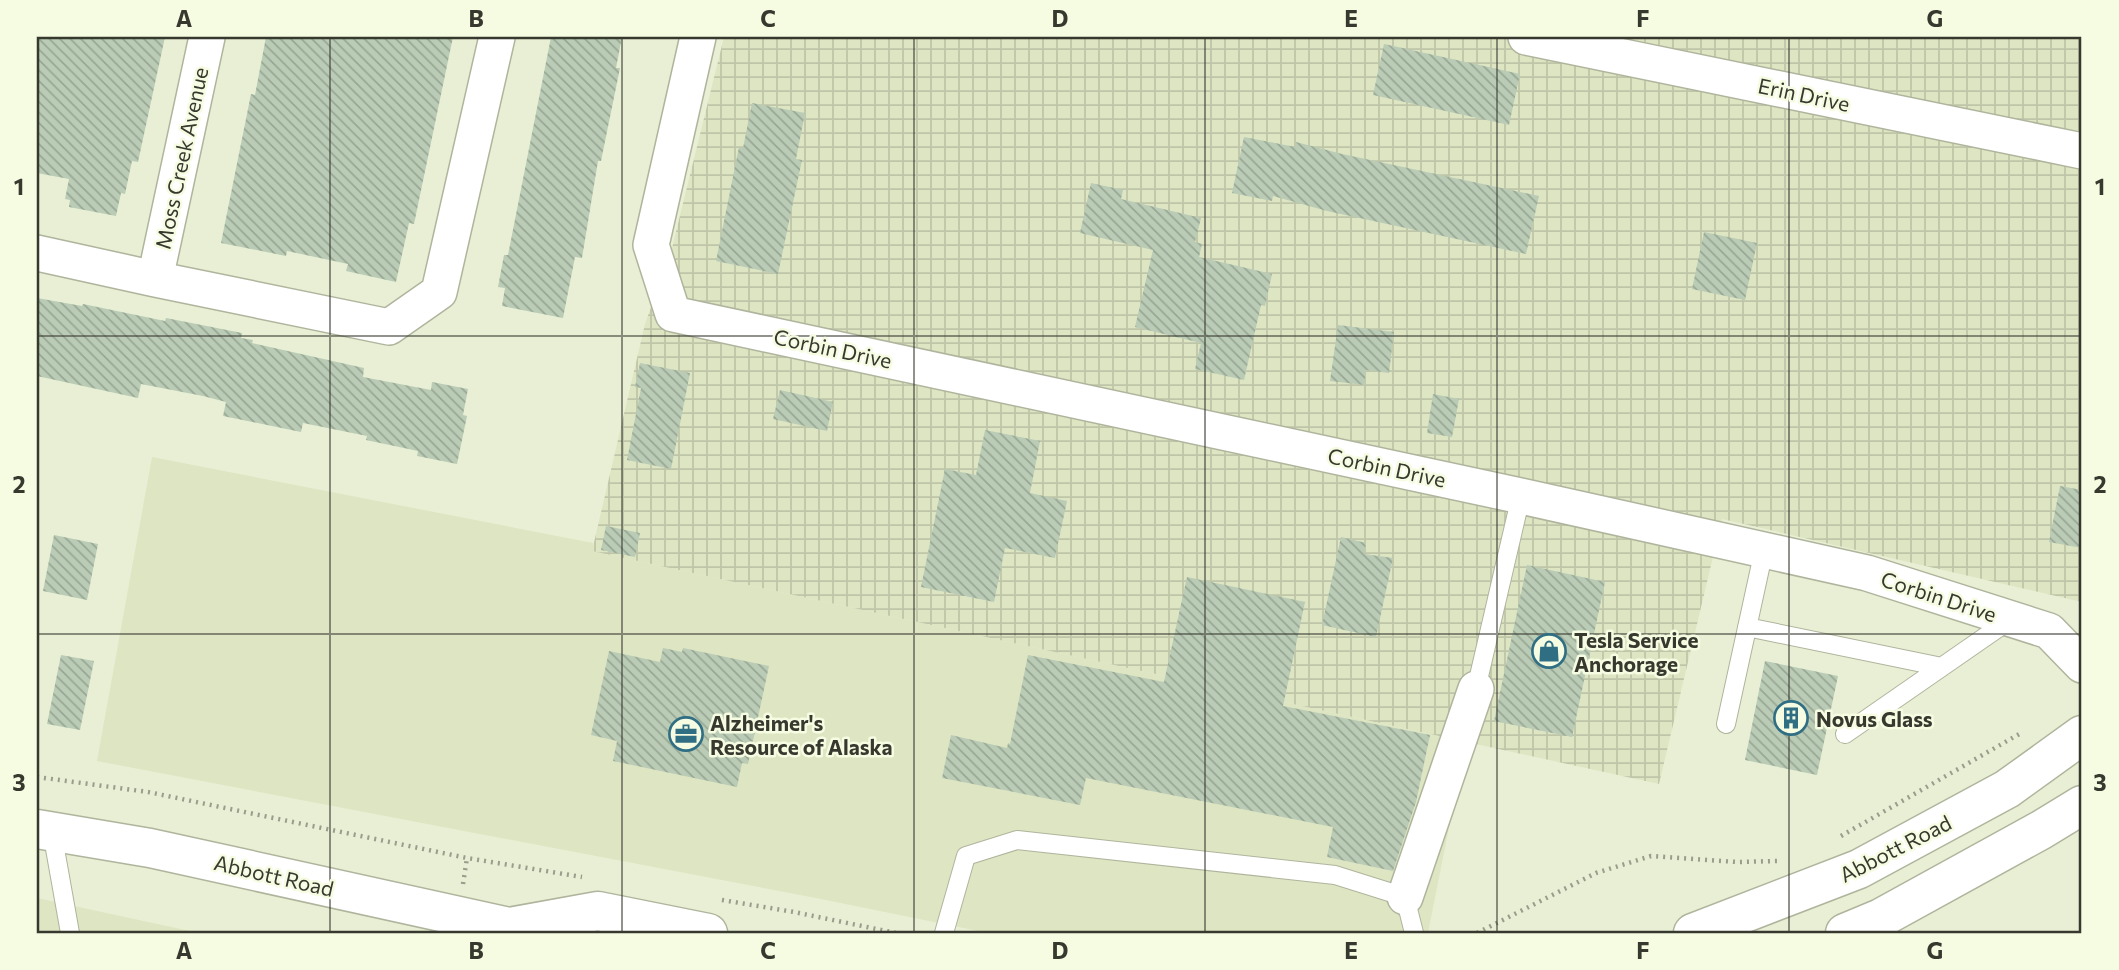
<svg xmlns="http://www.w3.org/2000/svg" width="2119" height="970" viewBox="0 0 2119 970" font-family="Commissioner,sans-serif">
	<defs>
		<pattern id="industrial-grid" width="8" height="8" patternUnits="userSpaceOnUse" patternTransform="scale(1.75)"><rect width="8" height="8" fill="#dde5c3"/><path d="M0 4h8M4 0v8" fill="none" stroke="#bec5a8"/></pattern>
		<pattern id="building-back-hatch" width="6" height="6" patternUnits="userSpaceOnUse" patternTransform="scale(1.75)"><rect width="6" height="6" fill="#baccb6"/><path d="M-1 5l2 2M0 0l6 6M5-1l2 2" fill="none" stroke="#98a794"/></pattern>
	</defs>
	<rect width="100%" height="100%" fill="#e8efd5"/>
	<!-- built -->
	<path fill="#dde5c3" d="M 152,457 L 593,543 L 593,551 L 1466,742 L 1428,933 L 988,933 L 816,898 L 97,761 Z
		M 37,898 L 199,933 L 37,933 Z"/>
	<!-- industrial -->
	<path fill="url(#industrial-grid)" d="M 724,37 L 2082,37 L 2082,602 L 1722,519 L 1659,784 L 592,551 L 645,324 L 672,248 Z"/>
	<!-- building -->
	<path fill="url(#building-back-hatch)" d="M 37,37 L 165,37 L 138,162 L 132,161 L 125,194 L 121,193 L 116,216 L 69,207 L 70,200 L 65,199 L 69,179 L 37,173 Z
		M 266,37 L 453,37 L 414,224 L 409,223 L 396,282 L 346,271 L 348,264 L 287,251 L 286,256 L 221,243 L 251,94 L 255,95 Z
		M 551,37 L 622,37 L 616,68 L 620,68 L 601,161 L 598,161 L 582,258 L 575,257 L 563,318 L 502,306 L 505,288 L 498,287 L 504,255 L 508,255 Z
		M 1384,44 L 1520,74 L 1509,125 L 1373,95 Z
		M 752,103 L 805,113 L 796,159 L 802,160 L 778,274 L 716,261 L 739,147 L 743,148 Z
		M 1244,137 L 1295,147 L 1296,142 L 1342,154 L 1539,196 L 1526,254 L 1327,211 L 1273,196 L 1272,201 L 1232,193 Z
		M 1091,183 L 1123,190 L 1121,199 L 1201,218 L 1195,242 L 1202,244 L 1199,257 L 1272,274 L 1265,306 L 1261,305 L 1244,380 L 1195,369 L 1201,343 L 1135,327 L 1153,250 L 1080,233 Z
		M 1704,232 L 1757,243 L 1745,300 L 1692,289 Z
		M 37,298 L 82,306 L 83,304 L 165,321 L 166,318 L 242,333 L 241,338 L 253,340 L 252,343 L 364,368 L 363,377 L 431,390 L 432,382 L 468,389 L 463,415 L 467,416 L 457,464 L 417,456 L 418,451 L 366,440 L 367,436 L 303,423 L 301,432 L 223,416 L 226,402 L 203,396 L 141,384 L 138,398 L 37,376 Z
		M 1338,325 L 1394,332 L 1389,373 L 1366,370 L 1364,385 L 1330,381 Z
		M 640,363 L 690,373 L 671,469 L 627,460 L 641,388 L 635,387 Z
		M 780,390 L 833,402 L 827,431 L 773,419 Z
		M 1433,394 L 1459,399 L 1452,437 L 1427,433 Z
		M 985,430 L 1040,441 L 1030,493 L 1067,501 L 1055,558 L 1005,548 L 994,602 L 921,587 L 945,469 L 976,475 Z
		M 2060,486 L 2082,490 L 2082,548 L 2049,542 Z
		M 606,526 L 640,533 L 635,557 L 601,550 Z
		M 54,535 L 98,544 L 87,600 L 43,591 Z
		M 1341,537 L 1366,543 L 1364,554 L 1393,558 L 1376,637 L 1322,625 Z
		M 1527,565 L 1605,582 L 1572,737 L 1494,721 Z
		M 1187,577 L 1305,602 L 1283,706 L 1430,735 L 1416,802 L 1393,871 L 1327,857 L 1333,827 L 1086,778 L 1080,805 L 942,778 L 951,735 L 1007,748 L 1008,743 L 1010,744 L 1028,655 L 1164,682 Z
		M 663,648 L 682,652 L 683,648 L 769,666 L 748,764 L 742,763 L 737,787 L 613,761 L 617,741 L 591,735 L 609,651 L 660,662 Z
		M 61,655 L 94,661 L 80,730 L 47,724 Z
		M 1765,661 L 1838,676 L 1817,775 L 1745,760 Z"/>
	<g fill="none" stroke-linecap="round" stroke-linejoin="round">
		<!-- lane casing -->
		<g stroke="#afb59c" stroke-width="20">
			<path id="lane" d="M 1747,627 L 1942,667
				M 1476,689 L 1521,496
				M 1726,724 L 1764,550
				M 1845,734 L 2011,619
				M 52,832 L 70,933
				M 944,933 L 966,856 L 1017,840 L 1335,875 L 1405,897 L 1414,933"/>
		</g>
		<!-- street casing -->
		<g stroke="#afb59c" stroke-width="38">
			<path id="street" d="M 698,37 L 651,245 L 673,314 L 1521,496 L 1867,573 L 2049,631 L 2082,665
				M 1526,37 L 2082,151
				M 37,253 L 155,279 L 389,327 L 439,292 L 497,37
				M 155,279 L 207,37
				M 1405,897 L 1476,689"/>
		</g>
		<!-- secondary casing -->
		<g stroke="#afb59c" stroke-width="41">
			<path id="secondary" d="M 37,829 L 150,848 L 509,927 L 521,933
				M 509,927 L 598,911 L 708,933
				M 1693,933 L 1859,869 L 2007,789 L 2082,735
				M 1845,933 L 1881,918 L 2041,830 L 2082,805"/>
		</g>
		<!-- path -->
		<path stroke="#999d8b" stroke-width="4.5" stroke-dasharray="2 5" stroke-linecap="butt" d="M 37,777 L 148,792 L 467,858 L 582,877
			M 1841,836 L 2021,733
			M 463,884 L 467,858
			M 722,900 L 794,912 L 896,933
			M 1477,933 L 1596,873 L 1651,856 L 1737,862 L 1778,861"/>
		<!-- lane -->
		<use href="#lane" stroke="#fff" stroke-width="18"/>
		<!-- street -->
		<use href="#street" stroke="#fff" stroke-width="35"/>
		<!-- secondary -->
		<use href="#secondary" stroke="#fff" stroke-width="38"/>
	</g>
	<!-- grid -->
	<path fill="none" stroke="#37392f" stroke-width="2" stroke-opacity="0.55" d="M 330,37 L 330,933M 622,37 L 622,933M 914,37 L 914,933M 1205,37 L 1205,933M 1497,37 L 1497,933M 1789,37 L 1789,933M 37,336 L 2082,336M 37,634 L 2082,634"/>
	<!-- icons -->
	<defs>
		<g id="shop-ring" transform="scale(1.75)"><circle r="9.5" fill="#f6fce2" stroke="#306e84" stroke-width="1.5"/><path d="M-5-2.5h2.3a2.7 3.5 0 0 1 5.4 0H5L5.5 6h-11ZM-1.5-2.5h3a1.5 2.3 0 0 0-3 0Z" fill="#306e84"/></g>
		<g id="building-ring" transform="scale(1.75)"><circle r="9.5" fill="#f6fce2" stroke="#306e84" stroke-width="1.5"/><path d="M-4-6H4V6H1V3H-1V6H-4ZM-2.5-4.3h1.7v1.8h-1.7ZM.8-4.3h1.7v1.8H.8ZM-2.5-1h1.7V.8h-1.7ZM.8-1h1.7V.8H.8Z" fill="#306e84"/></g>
		<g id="office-ring" transform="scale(1.75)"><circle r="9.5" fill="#f6fce2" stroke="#306e84" stroke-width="1.5"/><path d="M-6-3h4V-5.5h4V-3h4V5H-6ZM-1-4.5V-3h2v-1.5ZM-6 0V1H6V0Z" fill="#306e84"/></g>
	</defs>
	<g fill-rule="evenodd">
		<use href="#shop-ring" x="1549" y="651"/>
		<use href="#building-ring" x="1791" y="718"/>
		<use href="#office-ring" x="686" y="734"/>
	</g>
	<g text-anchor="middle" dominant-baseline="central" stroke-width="5" stroke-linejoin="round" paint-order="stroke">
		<!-- street labels -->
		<g font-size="21" fill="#37392f" stroke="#f6fce2">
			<text transform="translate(1804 94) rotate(12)">Erin Drive</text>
			<text transform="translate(181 158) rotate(-78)">Moss Creek Avenue</text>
			<text transform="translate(833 348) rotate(12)">Corbin Drive</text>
			<text transform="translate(1387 467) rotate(12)">Corbin Drive</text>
			<text transform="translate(1939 596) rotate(18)">Corbin Drive</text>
			<text transform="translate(1895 848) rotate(-27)">Abbott Road</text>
			<text transform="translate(274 875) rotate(13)">Abbott Road</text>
		</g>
		<!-- poi labels -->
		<g font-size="21" font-weight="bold" fill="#37392f" stroke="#f6fce2" text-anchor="start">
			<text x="1574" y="639">Tesla Service<tspan x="1574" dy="24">Anchorage</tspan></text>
			<text x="1816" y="718">Novus Glass</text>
			<text x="710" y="722">Alzheimer's<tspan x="710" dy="24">Resource of Alaska</tspan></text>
		</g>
	</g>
	<!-- border -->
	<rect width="2119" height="970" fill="none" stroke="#f6fce2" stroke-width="77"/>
	<rect x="38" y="38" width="2042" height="894" fill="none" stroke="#37392f" stroke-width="2.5"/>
	<g font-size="23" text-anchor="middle" font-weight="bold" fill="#37392f">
		<text x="184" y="27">A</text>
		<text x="476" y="27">B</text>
		<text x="768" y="27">C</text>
		<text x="1060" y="27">D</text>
		<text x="1351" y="27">E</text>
		<text x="1643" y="27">F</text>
		<text x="1935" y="27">G</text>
		<text x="19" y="195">1</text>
		<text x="2100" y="195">1</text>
		<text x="19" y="493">2</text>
		<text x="2100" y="493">2</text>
		<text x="19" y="791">3</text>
		<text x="2100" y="791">3</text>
		<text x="184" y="959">A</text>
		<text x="476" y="959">B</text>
		<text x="768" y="959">C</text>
		<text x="1060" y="959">D</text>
		<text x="1351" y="959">E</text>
		<text x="1643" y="959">F</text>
		<text x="1935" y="959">G</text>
	</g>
</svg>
